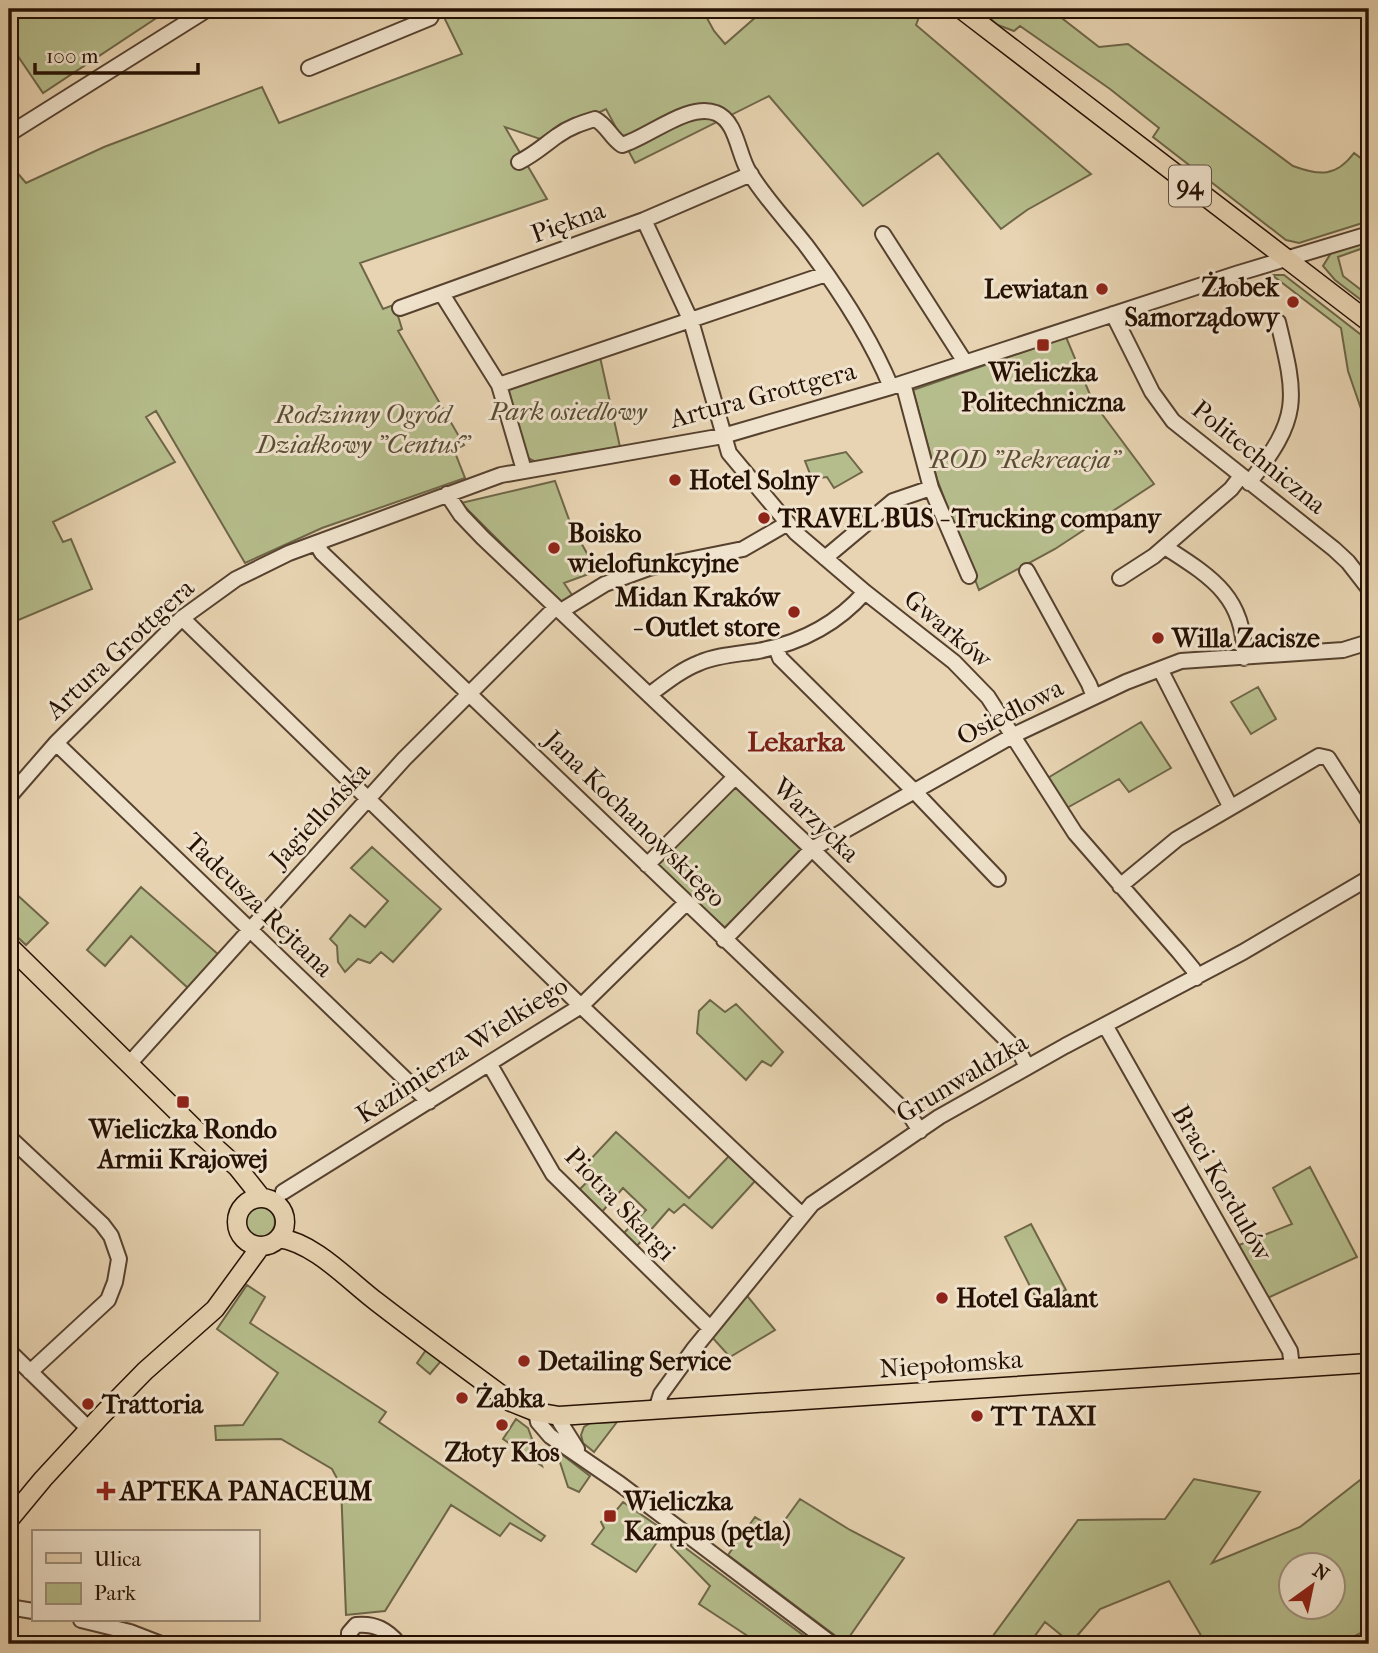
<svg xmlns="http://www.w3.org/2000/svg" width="1378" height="1653" viewBox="0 0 1378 1653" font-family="'IM FELL French Canon',serif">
	<rect width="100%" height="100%" fill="#e8d4b2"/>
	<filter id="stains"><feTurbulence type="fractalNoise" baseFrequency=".00286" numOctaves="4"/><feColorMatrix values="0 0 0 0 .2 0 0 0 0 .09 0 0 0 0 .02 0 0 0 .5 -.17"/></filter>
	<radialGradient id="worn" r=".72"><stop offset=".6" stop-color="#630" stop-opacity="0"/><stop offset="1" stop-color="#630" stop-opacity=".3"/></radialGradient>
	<!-- green -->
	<path fill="#b6bd8c" stroke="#6e6648" stroke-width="2" fill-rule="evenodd" d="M 9,9 L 170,9 L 43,93 L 9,43 Z
		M 440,9 L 702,9 L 714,31 L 725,44 L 765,9 L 922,9 L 916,25 L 1091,174 L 1027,210 L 1001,229 L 938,153 L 863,206 L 769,96 L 635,163 L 606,109 L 543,140 L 505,127 L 547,199 L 360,263 L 383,309 L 396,304 L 401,315 L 398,316 L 402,329 L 398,331 L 464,445 L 454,450 L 465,478 L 322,528 L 245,563 L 156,411 L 146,417 L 175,462 L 53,522 L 63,542 L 71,539 L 92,589 L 9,624 L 9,163 L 26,183 L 104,147 L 262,87 L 279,123 L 462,54 Z
		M 978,9 L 1056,9 L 1054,12 L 1099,47 L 1128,44 L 1293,166 C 1320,176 1336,177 1354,153 L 1362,159 L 1369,149 L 1369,221 L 1299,243 L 1286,240 L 1153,137 L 1159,128 L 1110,89 L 1020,26 L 1014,31 L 998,25 Z
		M 1368,239 L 1369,246 L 1338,257 L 1343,276 L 1369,296 L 1369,306 L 1335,280 L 1323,266 L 1331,253 Z
		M 1272,275 L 1284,275 L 1369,341 L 1369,432 L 1348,371 L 1341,328 Z
		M 1066,337 L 1093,402 L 1154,484 L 1055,549 L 979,590 L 937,479 L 913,390 Z
		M 600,357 L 620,447 L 573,454 L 538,463 L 526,457 L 506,398 L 508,388 Z
		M 846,452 L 862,472 L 834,488 L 827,477 L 812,479 L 805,461 Z
		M 555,481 L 571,525 L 597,571 L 564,583 L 574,598 L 561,603 L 461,503 Z
		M 1258,687 L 1276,719 L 1251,734 L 1231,702 Z
		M 1141,722 L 1171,768 L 1129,792 L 1119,779 L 1065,809 L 1046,779 Z
		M 733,785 L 802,849 L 723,930 L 657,868 L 657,861 Z
		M 372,847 L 441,909 L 393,962 L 381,952 L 370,963 L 358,959 L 345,972 L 338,962 L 337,946 L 330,939 L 350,915 L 365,927 L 388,901 L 351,868 Z
		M 141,887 L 219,955 L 188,988 L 131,936 L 105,966 L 87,950 Z
		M 14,892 L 48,923 L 26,945 L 9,929 L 9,898 Z
		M 710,1000 L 725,1012 L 736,1004 L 783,1052 L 771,1066 L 762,1061 L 746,1080 L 697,1033 L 699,1011 Z
		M 616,1132 L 689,1198 L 730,1155 L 756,1180 L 712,1228 L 684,1204 L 674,1213 L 669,1209 L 636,1247 L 622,1235 L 646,1210 L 623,1188 L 600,1214 L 577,1192 L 595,1174 L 587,1163 Z
		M 1310,1167 L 1357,1257 L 1263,1300 L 1234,1247 L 1292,1224 L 1273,1188 Z
		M245 1222a15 15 0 1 1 30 0a15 15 0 1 1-30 0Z
		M 1031,1224 L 1066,1290 L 1039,1304 L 1005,1237 Z
		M 247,1285 L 265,1297 L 250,1323 L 386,1412 L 379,1422 L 545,1536 L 541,1541 L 510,1523 L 500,1536 L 451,1505 L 385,1611 L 346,1615 L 341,1486 L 332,1469 L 281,1439 L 216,1440 L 215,1426 L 243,1425 L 278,1373 L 217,1329 Z
		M 744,1292 L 775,1330 L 730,1357 L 710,1335 Z
		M 426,1350 L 441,1361 L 430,1374 L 417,1363 Z
		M 516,1419 L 528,1428 L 542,1466 L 503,1439 Z
		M 617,1422 L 594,1452 L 583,1443 L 581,1435 L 584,1427 L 590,1423 Z
		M 556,1450 L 590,1476 L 579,1492 L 568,1487 Z
		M 1369,1473 L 1369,1629 L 1339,1644 L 1206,1644 L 1169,1581 L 1100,1609 L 1071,1643 L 1045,1622 L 1029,1644 L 987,1644 L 1078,1520 L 1165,1519 L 1194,1479 L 1260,1492 L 1212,1563 L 1300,1527 ZM 1290,1566 L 1332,1566 L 1332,1608 L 1290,1608 Z
		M 800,1499 L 850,1530 L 904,1558 L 845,1643 L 728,1555 L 755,1517 L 777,1531 Z
		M 623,1502 L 665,1531 L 636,1572 L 592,1544 L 604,1528 L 601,1522 L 603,1521 L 606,1523 Z
		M 672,1538 L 815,1644 L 760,1644 L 699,1604 L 710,1586 L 671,1546 Z"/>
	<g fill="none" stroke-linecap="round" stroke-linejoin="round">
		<!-- minor casing -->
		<g stroke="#56412f" stroke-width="18">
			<path id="minor" d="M 309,68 L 430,18 L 435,9
				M 9,134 L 208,9
				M 519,162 C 535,154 543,146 557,136 C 569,127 582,123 595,119 C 607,125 611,138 622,145 C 649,137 689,102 716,113 C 737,121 738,155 749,172 C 765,198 786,220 805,244 C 838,288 870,336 891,387
				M 644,220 L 691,321 L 729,453 L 796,533 L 865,592 L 954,662 L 988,697 L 1075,833 L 1179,952 L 1193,969 L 1196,978
				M 883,234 L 965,362
				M 442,294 L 499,385 L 524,470
				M 400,308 L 644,220 L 751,174
				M 1113,314 L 1152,392 L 1173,421 L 1334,549 L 1348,562 L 1369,589
				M 903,383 L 931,488 L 969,576
				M 499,385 L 826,274
				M 1249,483 C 1301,417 1297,400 1278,322
				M 447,494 L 461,515 L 483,538 L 812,849 L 1020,1053 L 1027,1067
				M 316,543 L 322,553 L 911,1117 L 920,1131
				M 1165,547 C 1210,576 1246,597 1244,658
				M 825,558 L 893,501 L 931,488
				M 1027,571 L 1089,684 L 1094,697
				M 1120,578 L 1154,556 L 1231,489 L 1241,476
				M 561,611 L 605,584 L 649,568 L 743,549 L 788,523
				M 182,618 L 581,1006 L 802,1215
				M 776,647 L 780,658 L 915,792 L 998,879
				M 1160,669 L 1230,806
				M 649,695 C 665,683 681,670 699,663 C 717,655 739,654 758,651 C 801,643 836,625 865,592
				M 56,743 L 429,1102
				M 9,797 L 56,743 L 182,618 L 236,579 L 289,553 L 501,475 L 723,436 L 891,387 L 1239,273 L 1369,234
				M 647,865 L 735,777
				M 1120,886 L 1177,839 L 1319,756 L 1328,758 L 1369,822
				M 724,940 L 812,849 L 1014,735 L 1126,682 L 1181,661 L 1343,650 L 1369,642
				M 1105,1025 L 1290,1351 L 1292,1367
				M 129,1064 L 404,759 L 556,607
				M 490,1065 L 553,1174 L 710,1328
				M 9,1137 L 102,1224 L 111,1236 L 119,1259 L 115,1282 L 108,1300 L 30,1372
				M 283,1192 L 581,1006 L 686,903
				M 9,1351 L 89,1429
				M 656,1410 L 661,1394 L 693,1350 L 812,1204 L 939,1117 L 1065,1046 L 1243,952 L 1369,878
				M 536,1412 L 538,1422 L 550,1436 L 620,1484 L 832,1644
				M 559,1416 L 560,1422 L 577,1449
				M 9,1607 L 33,1611
				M 81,1620 L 130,1632 L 161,1644
				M 349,1644 L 349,1633 L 356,1625 C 375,1623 387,1630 399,1644"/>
		</g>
		<!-- major casing -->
		<g stroke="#251003" stroke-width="21">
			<path id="major" d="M 961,9 L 1369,322
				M 9,946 L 197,1131 L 237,1167 L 261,1197
				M237 1222a24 24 0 1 1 48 0a24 24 0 1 1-48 0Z
				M 279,1238 C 315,1243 349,1281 377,1302 C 421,1336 466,1369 511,1402 L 536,1412 L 559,1416 L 1369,1363
				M 9,1520 L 43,1479 L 101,1416 L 145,1371 L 215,1309 L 261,1246"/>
		</g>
		<!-- minor -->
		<use href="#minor" stroke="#f0e3cd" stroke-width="14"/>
		<!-- major -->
		<use href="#major" stroke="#e8d4b2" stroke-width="18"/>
	</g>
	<!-- markers -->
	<g fill="#8f2418" stroke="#f0e3cd" stroke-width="2.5">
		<circle cx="1102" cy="289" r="7"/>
		<circle cx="1293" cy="302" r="7"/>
		<rect x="1036" y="338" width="14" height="14" rx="3.5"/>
		<circle cx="675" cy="480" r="7"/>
		<circle cx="764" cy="518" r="7"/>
		<circle cx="554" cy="548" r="7"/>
		<circle cx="794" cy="612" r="7"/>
		<circle cx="1158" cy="638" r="7"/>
		<rect x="176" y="1095" width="14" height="14" rx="3.5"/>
		<circle cx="942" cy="1298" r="7"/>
		<circle cx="524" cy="1361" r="7"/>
		<circle cx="462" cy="1398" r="7"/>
		<circle cx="88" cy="1404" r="7"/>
		<circle cx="977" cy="1416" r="7"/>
		<circle cx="502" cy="1425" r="7"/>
		<path d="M102.5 1480.5h7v7h7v7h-7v7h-7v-7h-7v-7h7z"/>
		<rect x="603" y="1509" width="14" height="14" rx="3.5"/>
	</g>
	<g text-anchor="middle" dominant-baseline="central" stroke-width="6" stroke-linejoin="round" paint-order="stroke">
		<!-- shield labels -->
		<rect fill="#f0e3cd" stroke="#624f40" stroke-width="2" x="1169" y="165.5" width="42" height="41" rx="5"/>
		<g font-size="24" font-weight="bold" fill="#251003">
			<text x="1190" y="186">94</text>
		</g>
		<!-- street labels -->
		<g font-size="26" fill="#251003" stroke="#f0e3cd">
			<text transform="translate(568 222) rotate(-20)">Piękna</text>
			<text transform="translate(763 395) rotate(-15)">Artura Grottgera</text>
			<text transform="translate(1259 457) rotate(39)">Politechniczna</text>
			<text transform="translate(948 629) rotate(40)">Gwarków</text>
			<text transform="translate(120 649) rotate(-43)">Artura Grottgera</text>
			<text transform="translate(1010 712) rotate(-27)">Osiedlowa</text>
			<text transform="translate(320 815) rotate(-47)">Jagiellońska</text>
			<text transform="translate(635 819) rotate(44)">Jana Kochanowskiego</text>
			<text transform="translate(816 820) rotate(44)">Warzycka</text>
			<text transform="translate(259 905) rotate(44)">Tadeusza Rejtana</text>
			<text transform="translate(462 1050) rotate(-33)">Kazimierza Wielkiego</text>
			<text transform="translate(962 1078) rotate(-31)">Grunwaldzka</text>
			<text transform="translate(1222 1183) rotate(60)">Braci Kordulów</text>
			<text transform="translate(620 1204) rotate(46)">Piotra Skargi</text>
			<text transform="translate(951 1364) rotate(-4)">Niepołomska</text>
		</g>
		<!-- poi labels -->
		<g font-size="26" font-weight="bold" fill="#251003" stroke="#f0e3cd" text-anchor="start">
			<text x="1279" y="287" text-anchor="end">Żłobek<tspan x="1279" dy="30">Samorządowy</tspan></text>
			<text x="1088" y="289" text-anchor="end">Lewiatan</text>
			<text x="1043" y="372" text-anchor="middle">Wieliczka<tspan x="1043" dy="30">Politechniczna</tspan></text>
			<text x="689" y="480">Hotel Solny</text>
			<text x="778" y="518">TRAVEL BUS - Trucking company</text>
			<text x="568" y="533">Boisko<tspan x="568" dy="30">wielofunkcyjne</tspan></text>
			<text x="780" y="597" text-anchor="end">Midan Kraków<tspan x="780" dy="30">- Outlet store</tspan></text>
			<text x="1172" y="638">Willa Zacisze</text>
			<text x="183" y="1129" text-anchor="middle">Wieliczka Rondo<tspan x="183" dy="30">Armii Krajowej</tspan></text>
			<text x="956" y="1298">Hotel Galant</text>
			<text x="538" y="1361">Detailing Service</text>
			<text x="476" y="1398">Żabka</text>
			<text x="102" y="1404">Trattoria</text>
			<text x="991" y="1416">TT TAXI</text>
			<text x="502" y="1452" text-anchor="middle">Złoty Kłos</text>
			<text x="120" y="1491">APTEKA PANACEUM</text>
			<text x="624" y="1501">Wieliczka<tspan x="624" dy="30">Kampus (pętla)</tspan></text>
		</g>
		<!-- park labels -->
		<g font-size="26" font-style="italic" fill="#584d33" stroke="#f0e3cd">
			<text x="568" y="411">Park osiedlowy</text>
			<text x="363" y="414">Rodzinny Ogród<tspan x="363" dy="30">Działkowy "Centuś"</tspan></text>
			<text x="1025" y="459">ROD "Rekreacja"</text>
		</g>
		<!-- neighbourhood labels -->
		<g font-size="28" font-weight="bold" fill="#7a1f14" stroke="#f0e3cd">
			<text x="796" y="741">Lekarka</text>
		</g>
	</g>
	<!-- margin -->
	<rect width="1378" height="1653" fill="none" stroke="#e8d4b2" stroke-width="35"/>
	<rect x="10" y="10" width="1357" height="1632" fill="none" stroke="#251003" stroke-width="3.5"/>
	<rect x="18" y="18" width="1343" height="1618" fill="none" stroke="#251003" stroke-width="2"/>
	<!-- legend -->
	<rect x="32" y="1530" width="228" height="91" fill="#f0e3cd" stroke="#9f8f7c" stroke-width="2"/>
	<rect x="46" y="1553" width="35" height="10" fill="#e8d4b2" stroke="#9f8f7c" stroke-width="2"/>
	<text x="94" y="1566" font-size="21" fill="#251003">Ulica</text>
	<rect x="46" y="1583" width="35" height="21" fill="#b6bd8c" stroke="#9f8f7c" stroke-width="2"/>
	<text x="94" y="1600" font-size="21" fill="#251003">Park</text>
	<!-- north arrow -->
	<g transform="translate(1312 1586) rotate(33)"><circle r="33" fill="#f0e3cd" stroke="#9f8f7c" stroke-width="2"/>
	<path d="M0-5L12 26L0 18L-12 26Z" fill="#8f2418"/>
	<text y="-10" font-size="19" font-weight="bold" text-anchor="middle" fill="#251003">N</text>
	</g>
	<!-- scale -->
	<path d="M35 63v10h163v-10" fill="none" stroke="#251003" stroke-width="3.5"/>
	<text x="46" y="63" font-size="21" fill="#251003" stroke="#f0e3cd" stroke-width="5" paint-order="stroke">100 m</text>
	<rect width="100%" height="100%" filter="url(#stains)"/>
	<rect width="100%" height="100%" fill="url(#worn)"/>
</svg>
